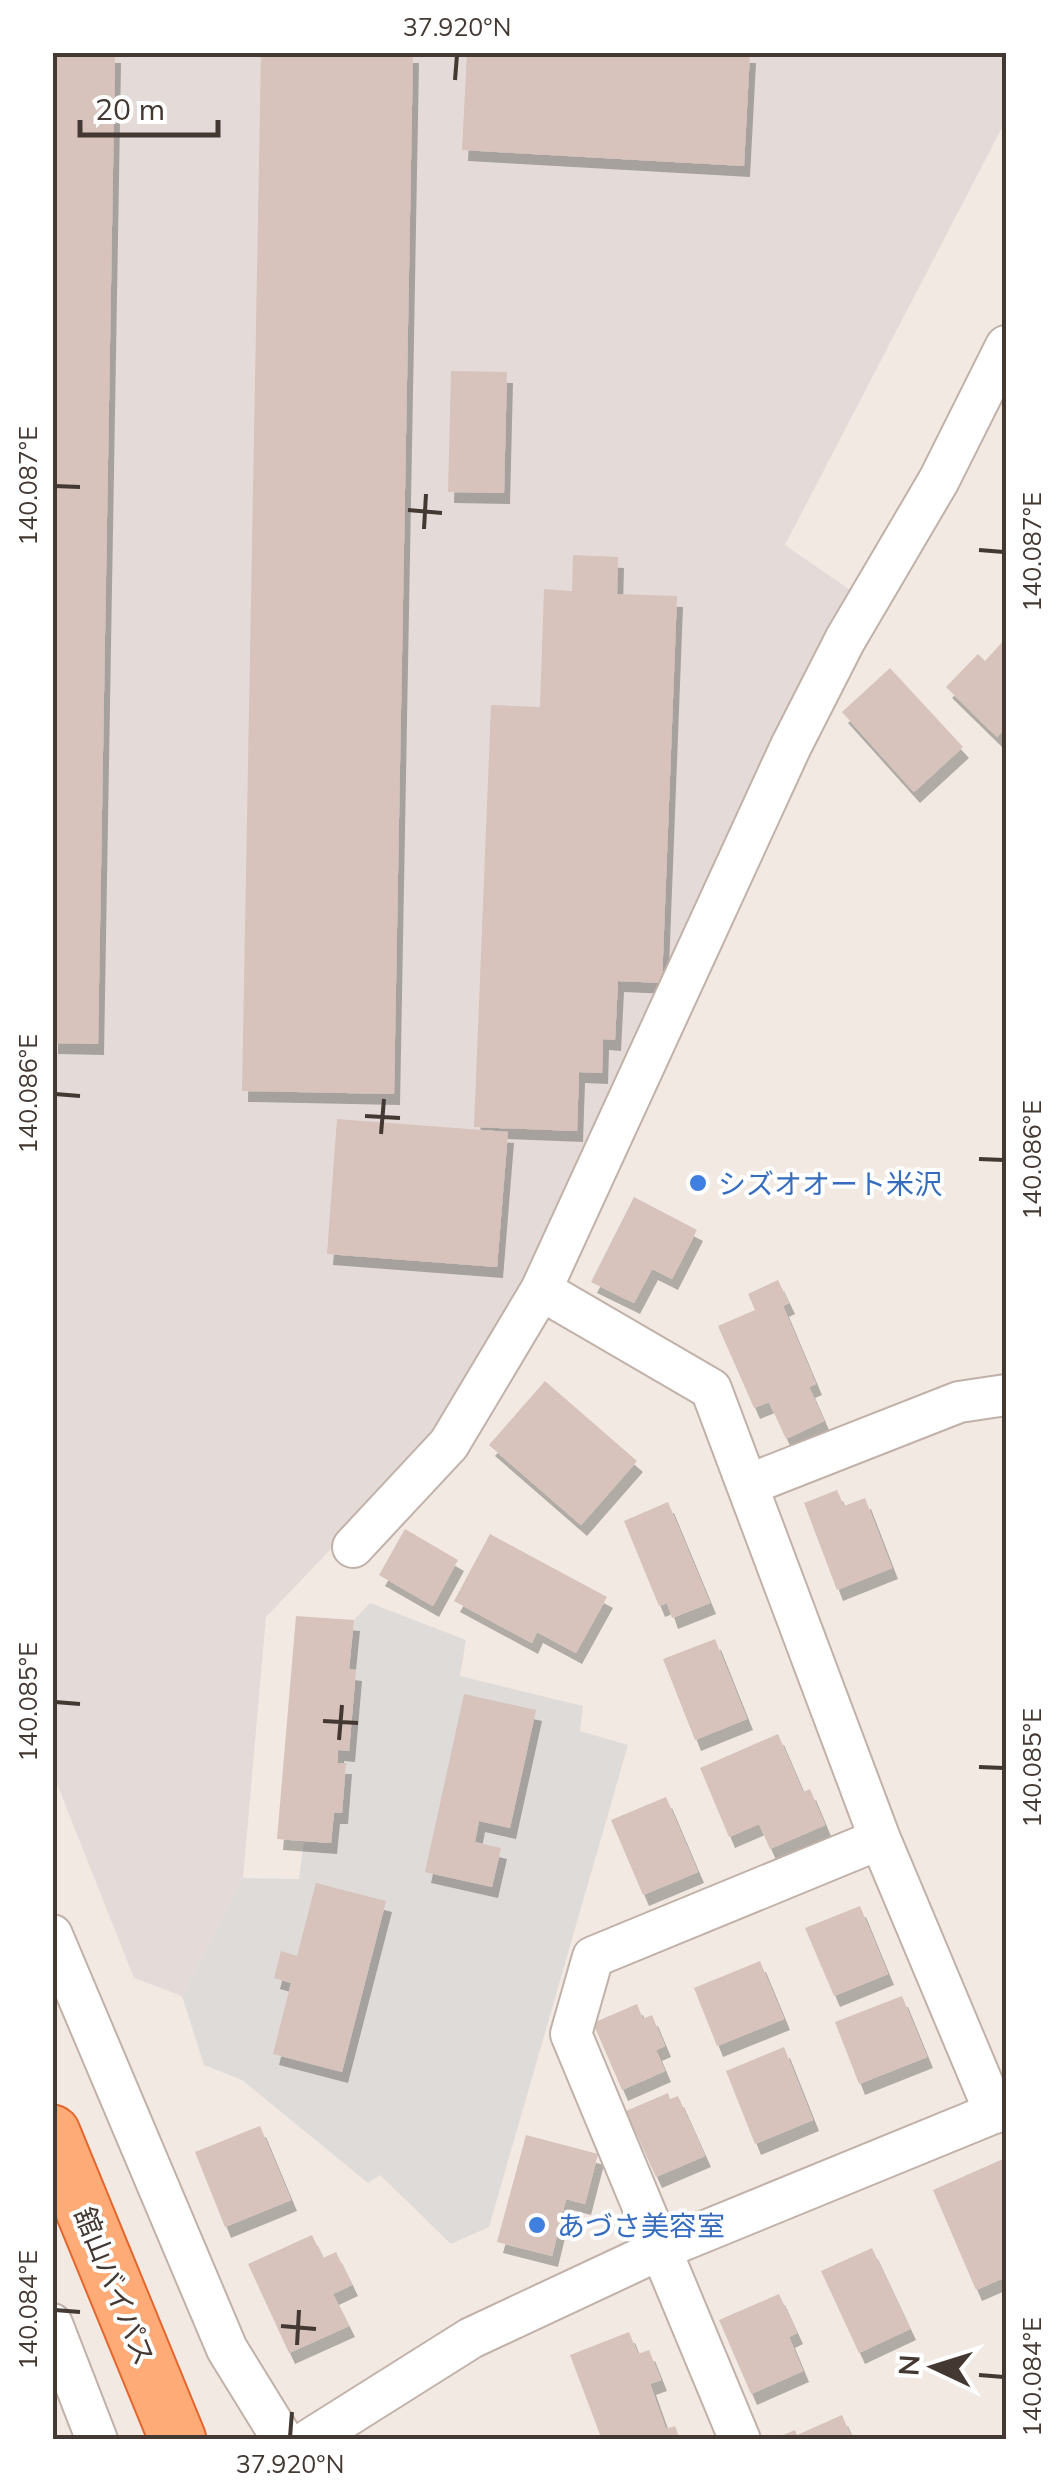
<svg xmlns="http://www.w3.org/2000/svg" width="1059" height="2492" viewBox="0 0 1059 2492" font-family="Mulish,'Noto Sans JP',sans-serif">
	<defs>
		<filter id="shadow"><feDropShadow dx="6" dy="11" stdDeviation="0" flood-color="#0004"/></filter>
	</defs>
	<rect width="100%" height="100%" fill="#f2e9e3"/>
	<!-- industrial -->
	<path fill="#e4dbd8" d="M 53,53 L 1006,56 L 1006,120 L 785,545 L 853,592 L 519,1303 L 437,1438 L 266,1617 L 243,1878 L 182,1996 L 134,1978 L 53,1774 Z"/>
	<!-- parking -->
	<path fill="#dfdbd9" d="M 370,1603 L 466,1640 L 460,1676 L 583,1706 L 580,1731 L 628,1745 L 489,2227 L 451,2244 L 380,2175 L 368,2183 L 242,2080 L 204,2065 L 182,1996 L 243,1878 L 299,1879 L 304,1841 L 331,1843 L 334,1813 L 342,1813 L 345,1763 L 338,1763 L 338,1750 L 349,1750 L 356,1670 L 349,1669 L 354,1620 Z"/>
	<!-- building -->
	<path fill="#d7c3bb" filter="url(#shadow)" d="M 52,52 L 115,52 L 98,1044 L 52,1043 Z
		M 261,52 L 413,52 L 394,1094 L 242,1091 Z
		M 467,52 L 750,52 L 744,166 L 462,150 Z
		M 451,371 L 507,372 L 504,493 L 448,492 Z
		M 573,555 L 618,557 L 617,594 L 677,596 L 662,983 L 618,981 L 615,1040 L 603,1039 L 602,1073 L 579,1072 L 577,1131 L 474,1127 L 491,705 L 540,707 L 544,589 L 572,591 Z
		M 1006,638 L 1006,728 L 997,737 L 946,687 L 978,654 L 985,661 Z
		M 890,668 L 963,747 L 914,792 L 842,712 Z
		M 337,1119 L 508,1132 L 497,1267 L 327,1254 Z
		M 634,1197 L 697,1230 L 672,1279 L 652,1269 L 634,1303 L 591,1282 Z
		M 778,1280 L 789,1303 L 783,1306 L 816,1384 L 809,1387 L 824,1421 L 786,1439 L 769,1402 L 754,1408 L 718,1326 L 755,1310 L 748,1294 Z
		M 545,1381 L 637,1461 L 581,1525 L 489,1445 Z
		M 837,1490 L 844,1506 L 865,1498 L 892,1568 L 837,1590 L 804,1503 Z
		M 668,1502 L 710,1603 L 672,1618 L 667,1603 L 659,1606 L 624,1521 Z
		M 405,1529 L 458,1560 L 433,1606 L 379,1575 Z
		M 490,1534 L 607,1597 L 576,1653 L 537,1632 L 532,1643 L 454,1601 Z
		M 296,1616 L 354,1620 L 349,1669 L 356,1670 L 349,1751 L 338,1750 L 338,1763 L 346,1763 L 342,1813 L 334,1813 L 331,1843 L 277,1839 Z
		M 715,1639 L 747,1719 L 695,1740 L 663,1659 Z
		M 464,1694 L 536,1710 L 510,1828 L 479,1821 L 475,1842 L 501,1848 L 492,1887 L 425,1872 Z
		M 778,1734 L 803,1792 L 810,1789 L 825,1825 L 770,1849 L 759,1824 L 729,1837 L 700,1768 Z
		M 666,1797 L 698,1872 L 643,1895 L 611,1820 Z
		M 316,1883 L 386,1901 L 342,2072 L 273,2054 L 291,1983 L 274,1978 L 281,1951 L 297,1956 Z
		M 860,1906 L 888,1974 L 834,1996 L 805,1928 Z
		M 760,1961 L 784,2019 L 717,2046 L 694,1988 Z
		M 902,1996 L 927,2057 L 859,2084 L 835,2022 Z
		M 637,2004 L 643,2019 L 652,2015 L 665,2046 L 656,2050 L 665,2071 L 622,2090 L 593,2023 Z
		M 784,2047 L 813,2120 L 755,2144 L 726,2071 Z
		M 668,2093 L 670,2099 L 678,2096 L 705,2156 L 656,2177 L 626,2111 Z
		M 260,2126 L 291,2200 L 225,2227 L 195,2152 Z
		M 526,2135 L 598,2154 L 585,2204 L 566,2199 L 552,2256 L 497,2242 Z
		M 1003,2159 L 1006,2277 L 976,2290 L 933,2190 Z
		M 312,2235 L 323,2258 L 336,2252 L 352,2285 L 333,2294 L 349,2326 L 289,2353 L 248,2264 Z
		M 872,2248 L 910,2329 L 859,2353 L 821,2271 Z
		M 779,2294 L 797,2333 L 789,2337 L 803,2371 L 751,2394 L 719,2320 Z
		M 629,2332 L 638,2354 L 649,2350 L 661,2380 L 650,2384 L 666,2429 L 675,2426 L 680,2439 L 602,2440 L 570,2355 Z
		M 842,2415 L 853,2440 L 785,2440 L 783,2435 L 795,2430 L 797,2435 Z"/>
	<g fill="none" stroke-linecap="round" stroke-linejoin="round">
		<!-- minor casing -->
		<g stroke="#c1b1a8" stroke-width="44">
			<path id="minor" d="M 541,1290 L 711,1389 L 880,1839 L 995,2113
				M 750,1484 L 959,1402 L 1006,1395
				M 353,1547 L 449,1444 L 541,1290 L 791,746 L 845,640 L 939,480 L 1006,346
				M 52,1935 L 227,2349 L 283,2440
				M 52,2324 L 97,2440
				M 309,2440 L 471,2338 L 659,2250 L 1006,2108
				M 740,2440 L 571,2034 L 593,1957 L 880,1839"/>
		</g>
		<!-- trunk casing -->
		<g stroke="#e3672d" stroke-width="59">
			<path id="trunk" d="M 52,2133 L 178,2440"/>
		</g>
		<!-- minor -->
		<use href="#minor" stroke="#fff" stroke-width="40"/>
		<!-- trunk -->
		<use href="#trunk" stroke="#ffab78" stroke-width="55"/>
	</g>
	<!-- ticks -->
	<path fill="none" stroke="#443833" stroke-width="4" d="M 455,80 L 457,55M 55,486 L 80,487M 408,510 L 442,513M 424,529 L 426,494M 979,550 L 1004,552M 55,1094 L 80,1096M 365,1116 L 400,1118M 381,1134 L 384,1099M 979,1159 L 1004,1160M 55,1702 L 80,1704M 323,1721 L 358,1723M 339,1740 L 342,1705M 979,1767 L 1004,1768M 55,2310 L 80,2312M 281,2326 L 316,2329M 297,2345 L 299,2310M 979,2375 L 1004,2377M 290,2437 L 292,2412"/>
	<!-- markers -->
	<g fill="#3f7fe0" stroke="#fff" stroke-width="4">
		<circle cx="698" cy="1183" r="10"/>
		<circle cx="537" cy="2225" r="10"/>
	</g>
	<g text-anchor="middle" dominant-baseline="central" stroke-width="8" stroke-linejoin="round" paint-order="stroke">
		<!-- shop labels -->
		<g font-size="28" fill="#366cbe" stroke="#fff" text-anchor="start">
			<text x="718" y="1183">シズオオート米沢</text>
			<text x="557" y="2225">あづさ美容室</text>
		</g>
		<!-- street labels -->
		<g font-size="28" fill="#443833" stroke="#fff">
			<text transform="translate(115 2286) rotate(68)">舘山バイパス</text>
		</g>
	</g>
	<!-- border -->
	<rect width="1059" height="2492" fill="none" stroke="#ffffff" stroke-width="110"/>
	<!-- north arrow -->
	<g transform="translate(934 2367) rotate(274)" stroke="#ffffff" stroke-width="8" paint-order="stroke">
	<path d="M0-8L18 38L0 25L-18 38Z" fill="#443833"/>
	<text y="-15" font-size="28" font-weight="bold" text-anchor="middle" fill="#443833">N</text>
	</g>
	<!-- scale -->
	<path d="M80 120v15h138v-15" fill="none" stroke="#443833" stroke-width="5"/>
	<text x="95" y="120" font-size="30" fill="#443833" stroke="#ffffff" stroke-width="8" paint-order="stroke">20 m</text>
	<rect x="55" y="55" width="949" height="2382" fill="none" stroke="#443833" stroke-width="4"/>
	<g font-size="25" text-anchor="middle" fill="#443833">
		<text x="457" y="36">37.920°N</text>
		<text transform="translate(28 486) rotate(-90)" y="9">140.087°E</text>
		<text transform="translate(1032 552) rotate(-90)" y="9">140.087°E</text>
		<text transform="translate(28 1094) rotate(-90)" y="9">140.086°E</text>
		<text transform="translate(1032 1160) rotate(-90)" y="9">140.086°E</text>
		<text transform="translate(28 1702) rotate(-90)" y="9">140.085°E</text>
		<text transform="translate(1032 1768) rotate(-90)" y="9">140.085°E</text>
		<text transform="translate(28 2310) rotate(-90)" y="9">140.084°E</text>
		<text transform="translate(1032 2377) rotate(-90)" y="9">140.084°E</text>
		<text x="290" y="2473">37.920°N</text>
	</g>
</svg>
